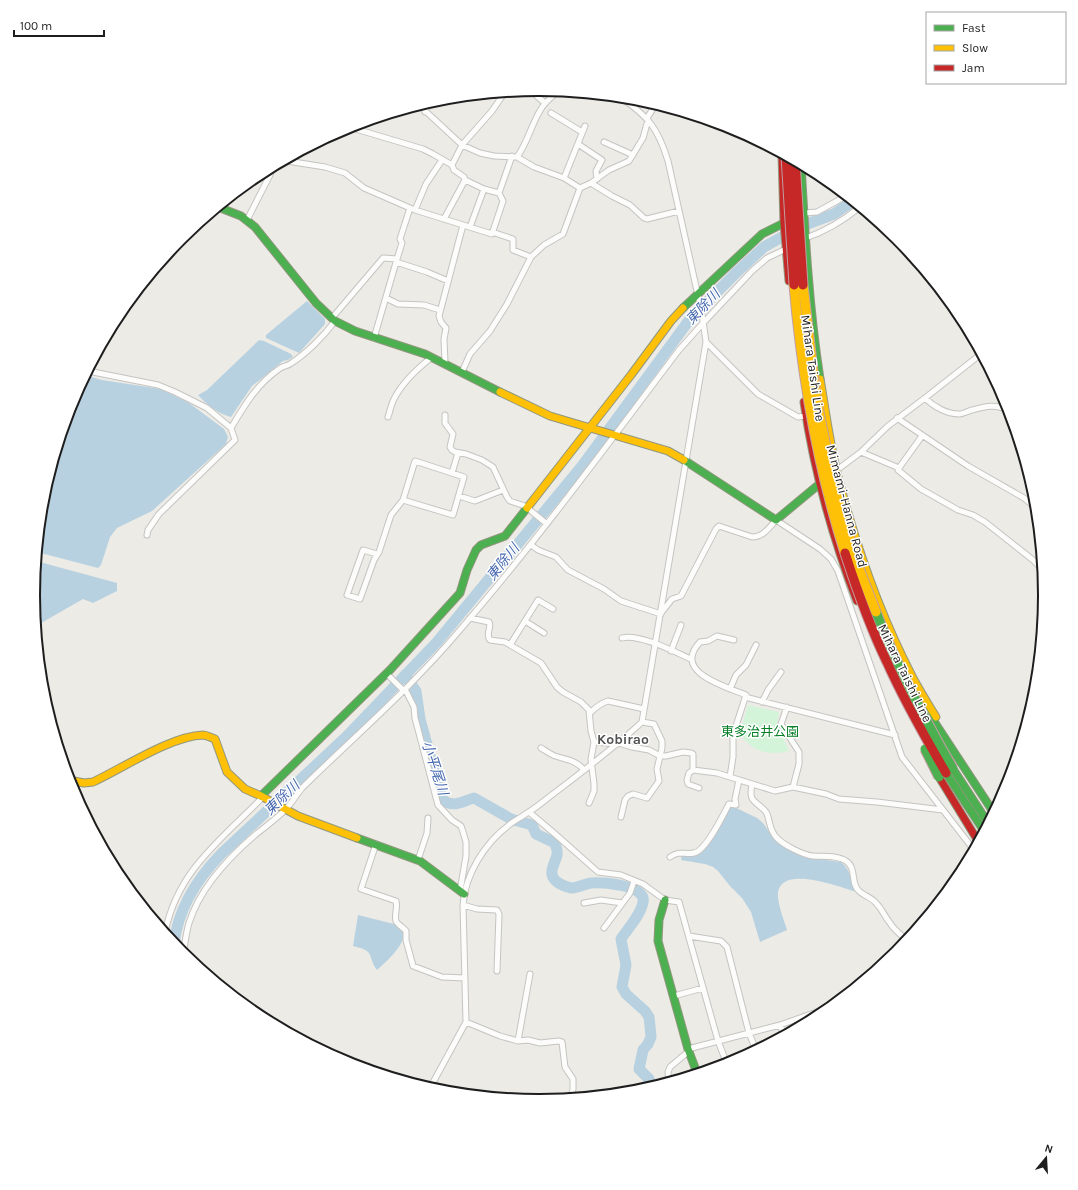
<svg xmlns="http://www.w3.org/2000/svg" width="1078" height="1190" viewBox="0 0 1078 1190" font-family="Karla,'Noto Sans JP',sans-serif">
	<rect width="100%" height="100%" fill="#ecebe6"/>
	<!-- park -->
	<path fill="#d3f4d9" d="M 748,705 L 779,712 L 777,725 L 789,751 C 769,756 751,752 740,733 Z"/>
	<!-- water -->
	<path fill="#b8d1e0" d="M 307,301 L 325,319 L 325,324 L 299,353 L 266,338 L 266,335 Z
		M 259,340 L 264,341 L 291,354 L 293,357 L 288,360 L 283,361 L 252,386 L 231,417 C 220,415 206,404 198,395 L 207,390 Z
		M 85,375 L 102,380 L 161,389 L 189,403 L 224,429 L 228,437 L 226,444 L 152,511 L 117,528 L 110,537 L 101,565 L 98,568 L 37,552 L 43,496 L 72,401 Z
		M 36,561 L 117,583 L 117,591 L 93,603 L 83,599 L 36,626 L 33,595 Z
		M 730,805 L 757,818 L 763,823 L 773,837 L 779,843 L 803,857 L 841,862 C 853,872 849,882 857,892 C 840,887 776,862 778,897 C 779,908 784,920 787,930 L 760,942 L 751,912 L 742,898 L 730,886 L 718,871 L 713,867 L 705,864 L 681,860 L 682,854 C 687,855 693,856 698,855 C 708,852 725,815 730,805 Z
		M 358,915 L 394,924 L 399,929 L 400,928 L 405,933 C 402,948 387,961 377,970 C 367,956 376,951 353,946 Z"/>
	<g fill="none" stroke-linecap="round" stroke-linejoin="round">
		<!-- river -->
		<path stroke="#b8d1e0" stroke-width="11" d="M 405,675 L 416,691 L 420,719 L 442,799 C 453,809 462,801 474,798 L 511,819 L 532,825 L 536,834 L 555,843 C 556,847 558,851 557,855 C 555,864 547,873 556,881 C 559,884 568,888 573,888 C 579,887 585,884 591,883 C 602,882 647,885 643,902 C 641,915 628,928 621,939 L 626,965 L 622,987 L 626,994 L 645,1011 L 649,1017 L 650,1026 L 651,1037 L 648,1044 L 643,1050 L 639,1069 L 649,1079 L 651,1087
			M 174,944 C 178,908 197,879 221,854 L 346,737 L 437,642 L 582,466 L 690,319 L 737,272 L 764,247 L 802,226 L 834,214 L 853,201"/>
		<!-- street casing -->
		<g stroke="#c5c4c2" stroke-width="7">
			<path id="street" d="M 530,90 L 545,103
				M 419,105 L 462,145 L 480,153 L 494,156 L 517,157 L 534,167 L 564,178 L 580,188
				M 425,112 L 429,102
				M 551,113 L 582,132
				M 647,118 L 656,104
				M 349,127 L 423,149 L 433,154 L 452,165 L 462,145 L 492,111 L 505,92
				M 604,142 L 633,155
				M 578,144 L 602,160 L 596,171 L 597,179
				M 517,157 C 528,142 531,125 541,109 C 545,102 552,97 558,91
				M 276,165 L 287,161 L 325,167 L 345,173 L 364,188 L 410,208
				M 564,178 L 585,126
				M 465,180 L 484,189
				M 591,183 L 612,196 L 630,205 L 644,218 L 647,219 L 679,211
				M 415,210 L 463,225
				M 805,213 L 817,212 L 846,196
				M 444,219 L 465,180 L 464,177 L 454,170 L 452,165
				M 247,220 L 270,175 L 273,166
				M 470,227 L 484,189 L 499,193
				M 492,232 L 513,239 L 513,250 L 531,257
				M 806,238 C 826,231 844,220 860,207
				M 396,262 L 427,272 L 448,281
				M 386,298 L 398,304 L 424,305 L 440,310
				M 332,318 L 383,258 L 397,259 L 402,243 L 400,239 L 410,208 L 415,210 L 426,184 L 442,160
				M 374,338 L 397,259
				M 706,342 L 758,394 L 798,417 L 806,416
				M 445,363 L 444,339 L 446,328 L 441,322 L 439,316 L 463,225 L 492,234 L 503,201 L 499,193 L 512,156
				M 88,371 L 158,385 L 175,392 L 207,408 L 231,428
				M 462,372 L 470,354 L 490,331 L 507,304 L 531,257 L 544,245 L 563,234 L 580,188 L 591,183 L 609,170 L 629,161 L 643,138 L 648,120
				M 925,398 C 934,407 947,414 959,414 C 963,414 968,411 972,410 C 987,406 994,404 1009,410
				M 445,415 L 445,423 L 453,434 L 450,447 L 452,450 L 455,452 L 466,454 L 482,460 L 493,467 L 507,497 L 510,501 L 525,506 L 547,524
				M 388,417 C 390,411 391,405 394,399 C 402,383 418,368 432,357
				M 897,418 L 968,466 L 1024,498 L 1036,508
				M 861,452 L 899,468 L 922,436
				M 415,461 L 464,477 L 453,515 L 403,500 Z
				M 899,468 L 898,470 L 921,489 L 958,510 L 973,515 L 985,522 L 1033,560 L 1042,569
				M 837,470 L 861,452 L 888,426 L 925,398 L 981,354
				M 452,473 L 458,453
				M 459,496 L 475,501 L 503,490
				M 147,535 L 148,530 L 159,514 L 235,440 L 231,428 C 244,406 257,384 279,369 C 282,366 287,366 290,364 C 306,354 324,336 335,321
				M 531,545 L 538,550 L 556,557 L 568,570 L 604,589 L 621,601 L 661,614
				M 377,554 L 363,550 L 347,595 L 360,599 L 374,560 L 379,552 L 391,515 L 403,500
				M 661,613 L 672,599 L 681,596 L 716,529 L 719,526 L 752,537 C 763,537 769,528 776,520 L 820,549 L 831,559 L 838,571 L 902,757 L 974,850
				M 470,618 L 489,622 C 492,628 485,634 490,640 L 505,642 L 541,663 L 557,687 L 563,692 L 581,702 L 589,710 L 591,731 L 594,742 L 591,759 L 594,784 L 594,791 L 589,803
				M 525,621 L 544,633
				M 622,638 C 638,633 675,652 691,659
				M 510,645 L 538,600 L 553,609
				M 671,651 L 681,625
				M 386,673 L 404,691
				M 405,689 L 414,707 L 415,718 L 438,805 L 452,820 L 461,826 L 463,832 L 466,842 L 466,856 L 460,891
				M 730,689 L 736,675 L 746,665 L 756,645
				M 745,697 L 895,735
				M 762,702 L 768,690 L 781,672
				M 787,707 L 781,724 L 799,752 L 799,764 L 793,787
				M 590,713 C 595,708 601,703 608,701 L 644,709
				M 594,742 L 618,744
				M 619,743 L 632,747 L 649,750 L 660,756 L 666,756 L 683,752 L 691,753 L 693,754 L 693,770
				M 541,748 C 546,751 550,754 555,756 C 567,760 576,760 584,770
				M 730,777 L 733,757 L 733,735 L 746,695 C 724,686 672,672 700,642 L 708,641 L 717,636 L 734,640
				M 752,785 C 748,803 756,800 766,812 C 770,818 768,828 776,837 C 783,845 803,855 813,856 C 823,857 838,855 846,861 C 857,868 850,883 859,891 C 864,896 871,897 876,903 C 882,909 885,917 890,923 C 894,930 901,935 907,940
				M 699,788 L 688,784 L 687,780 L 689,773 L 693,770 L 717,773 L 775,791 L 793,787 L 826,794 L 839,799 L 877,802 L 943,810
				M 529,812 L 555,834 L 598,872 L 621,875 L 643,884 L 665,900 L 679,902 L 718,1041 L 727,1064
				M 621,817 L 625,800 L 628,796 L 633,794 L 647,798 L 659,781 L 657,769 L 662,748 L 662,741 L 654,724 L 642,722
				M 376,844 L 361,889 L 396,901 C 398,907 394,915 396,921 C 398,925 404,928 406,931 L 406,940 L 413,966 L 442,977 L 465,978
				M 670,857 C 680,850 684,855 694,853 C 706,851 723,815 729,804 L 736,805 L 735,799 L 739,780
				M 418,860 L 427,833 L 428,818
				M 584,903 L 601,900 L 622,903
				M 463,905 L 477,909 L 497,910 L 499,914 L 497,971
				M 604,928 L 630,893 L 634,881
				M 165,933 C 176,876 214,845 253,807 L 260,800 L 261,796
				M 689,936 L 721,941 L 727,947 L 749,1033 L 756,1050
				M 183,954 C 185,944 186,933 189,923 C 200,888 227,859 255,835 C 265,827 276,819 285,810 C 292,803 296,795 302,788 C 355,736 411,688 459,631 C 537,541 607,445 679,350 L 704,322 L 752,271 L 767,258 L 786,249
				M 884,962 L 884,963
				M 674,996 L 703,988
				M 466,1022 L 500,1036 L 518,1041 L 528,1040 L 540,1043 L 559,1041 L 562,1042 L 565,1067 L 573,1079 L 573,1089 L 571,1098
				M 780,1025 L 784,1035
				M 518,1041 L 530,974
				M 688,1049 L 780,1025 L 831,1007
				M 669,1082 L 668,1072 L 670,1067 L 689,1051
				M 430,1088 L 466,1022 L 463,905 C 465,874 485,843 509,825 C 515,820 522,817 527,813 C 538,807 547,798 557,791 C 586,769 615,747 642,722 L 706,342 L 703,321 L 699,300 L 668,161 C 658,128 648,116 620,97"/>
		</g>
		<!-- fast casing -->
		<g stroke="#91977e" stroke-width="9">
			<path id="fast" d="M 801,164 C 805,236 809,308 820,379
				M 218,207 L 241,216 L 255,227 L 316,303 L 335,321 L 355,331 L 425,354 L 500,392
				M 683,308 L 762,234 L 784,223
				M 684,460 L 776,520 L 823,481
				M 916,694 L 994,813
				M 953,769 L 988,823
				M 946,773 L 984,831
				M 261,796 L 390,670 L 460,593 L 467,570 L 476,550 L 481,545 L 505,536 L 527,508
				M 357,838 L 420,861 L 464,894
				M 665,900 L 659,920 L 658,941 L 688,1049 L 697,1073"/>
		</g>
		<!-- slow casing -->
		<g stroke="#91977e" stroke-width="9">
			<path id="slow" d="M 820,379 C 826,413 830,447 839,481 C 857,549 880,615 913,678 C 920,691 928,704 936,717
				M 500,392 L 550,416 L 668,451 L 684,460
				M 527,508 L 631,375 L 671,321 L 683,308
				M 69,780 L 84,783 L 93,782 C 123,768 171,736 203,735 C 207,735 211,738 215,739 L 227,772 L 245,789 L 261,796 L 298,816 L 357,838"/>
		</g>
		<!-- jam casing -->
		<g stroke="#91977e" stroke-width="9">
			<path id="jam" d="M 782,154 L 784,223 L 789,281
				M 804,402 C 814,471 832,536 857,601
				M 939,777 L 978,841"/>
		</g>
		<!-- street -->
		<use href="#street" stroke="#fcfcfb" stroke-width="5"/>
		<!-- fast -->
		<use href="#fast" stroke="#4caf50" stroke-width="7"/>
		<!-- slow -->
		<use href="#slow" stroke="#ffc107" stroke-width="7"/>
		<!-- jam -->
		<use href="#jam" stroke="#c62828" stroke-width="7"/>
		<!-- fast-bridge casing -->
		<g stroke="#c29da1" stroke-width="11" stroke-linecap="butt">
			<path id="fast-bridge" d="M 876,612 C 897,667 924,718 953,769
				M 925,749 L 939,777"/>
		</g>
		<!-- slow-bridge casing -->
		<g stroke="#c29da1" stroke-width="11" stroke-linecap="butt">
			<path id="slow-bridge" d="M 794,285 C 802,376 817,465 845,553
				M 803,285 L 816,397 L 826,447 L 838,498 L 858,566 L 876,612"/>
		</g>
		<!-- jam-bridge casing -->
		<g stroke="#c29da1" stroke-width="11" stroke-linecap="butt">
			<path id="jam-bridge" d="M 786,156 L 794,285
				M 795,161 L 803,285
				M 845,553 C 857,590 870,627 887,662 C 904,700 925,737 946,773"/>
		</g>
		<!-- fast-bridge -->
		<use href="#fast-bridge" stroke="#4caf50" stroke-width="9"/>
		<!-- slow-bridge -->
		<use href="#slow-bridge" stroke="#ffc107" stroke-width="9"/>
		<!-- jam-bridge -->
		<use href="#jam-bridge" stroke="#c62828" stroke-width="9"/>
	</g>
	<g text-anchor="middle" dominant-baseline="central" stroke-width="3" stroke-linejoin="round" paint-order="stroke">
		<!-- street labels -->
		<g font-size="13" fill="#1e1e1e" stroke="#fff">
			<text transform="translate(813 368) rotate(82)">Mihara Taishi Line</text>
			<text transform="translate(847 506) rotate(75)">Mimami-Hanna Road</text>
			<text transform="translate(905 673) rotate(64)">Mihara Taishi Line</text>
		</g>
		<!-- park labels -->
		<g font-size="13" fill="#087f27" stroke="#fff">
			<text x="760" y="731">東多治井公園</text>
		</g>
		<!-- water labels -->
		<g font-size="14" font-style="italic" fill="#4769b0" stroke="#fff">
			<text transform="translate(703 307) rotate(-46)">東除川</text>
			<text transform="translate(503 562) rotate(-51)">東除川</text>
			<text transform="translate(435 768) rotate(72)">小平尾川</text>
			<text transform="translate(282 798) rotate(-44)">東除川</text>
		</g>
		<!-- neighbourhood labels -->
		<g font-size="14" font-weight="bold" fill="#515151" stroke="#fff">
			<text x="623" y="739">Kobirao</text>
		</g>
	</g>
	<!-- crop -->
	<path d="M0 0H1078V1190H0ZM40 595a499 499 0 1 1 998 0a499 499 0 1 1-998 0Z" fill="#fff" fill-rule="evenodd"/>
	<path fill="none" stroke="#1e1e1e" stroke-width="2" d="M40 595a499 499 0 1 1 998 0a499 499 0 1 1-998 0Z"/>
	<!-- legend -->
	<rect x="926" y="12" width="140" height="72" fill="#ffffff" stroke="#a5a5a5"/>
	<rect x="934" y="25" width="20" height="6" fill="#4caf50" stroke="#a5a5a5"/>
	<text x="962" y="32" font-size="12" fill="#1e1e1e">Fast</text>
	<rect x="934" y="45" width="20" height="6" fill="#ffc107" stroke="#a5a5a5"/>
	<text x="962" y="52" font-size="12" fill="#1e1e1e">Slow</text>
	<rect x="934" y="65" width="20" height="6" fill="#c62828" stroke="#a5a5a5"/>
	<text x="962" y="72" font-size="12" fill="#1e1e1e">Jam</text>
	<!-- north arrow -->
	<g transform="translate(1046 1158) rotate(18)" stroke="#ffffff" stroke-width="3" paint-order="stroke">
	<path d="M0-3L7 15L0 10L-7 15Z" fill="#1e1e1e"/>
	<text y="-6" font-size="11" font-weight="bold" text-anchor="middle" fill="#1e1e1e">N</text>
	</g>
	<!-- scale -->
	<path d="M14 30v6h90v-6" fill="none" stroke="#1e1e1e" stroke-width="2"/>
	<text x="20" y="30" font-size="12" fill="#1e1e1e" stroke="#ffffff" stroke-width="3" paint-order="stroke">100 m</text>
</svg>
